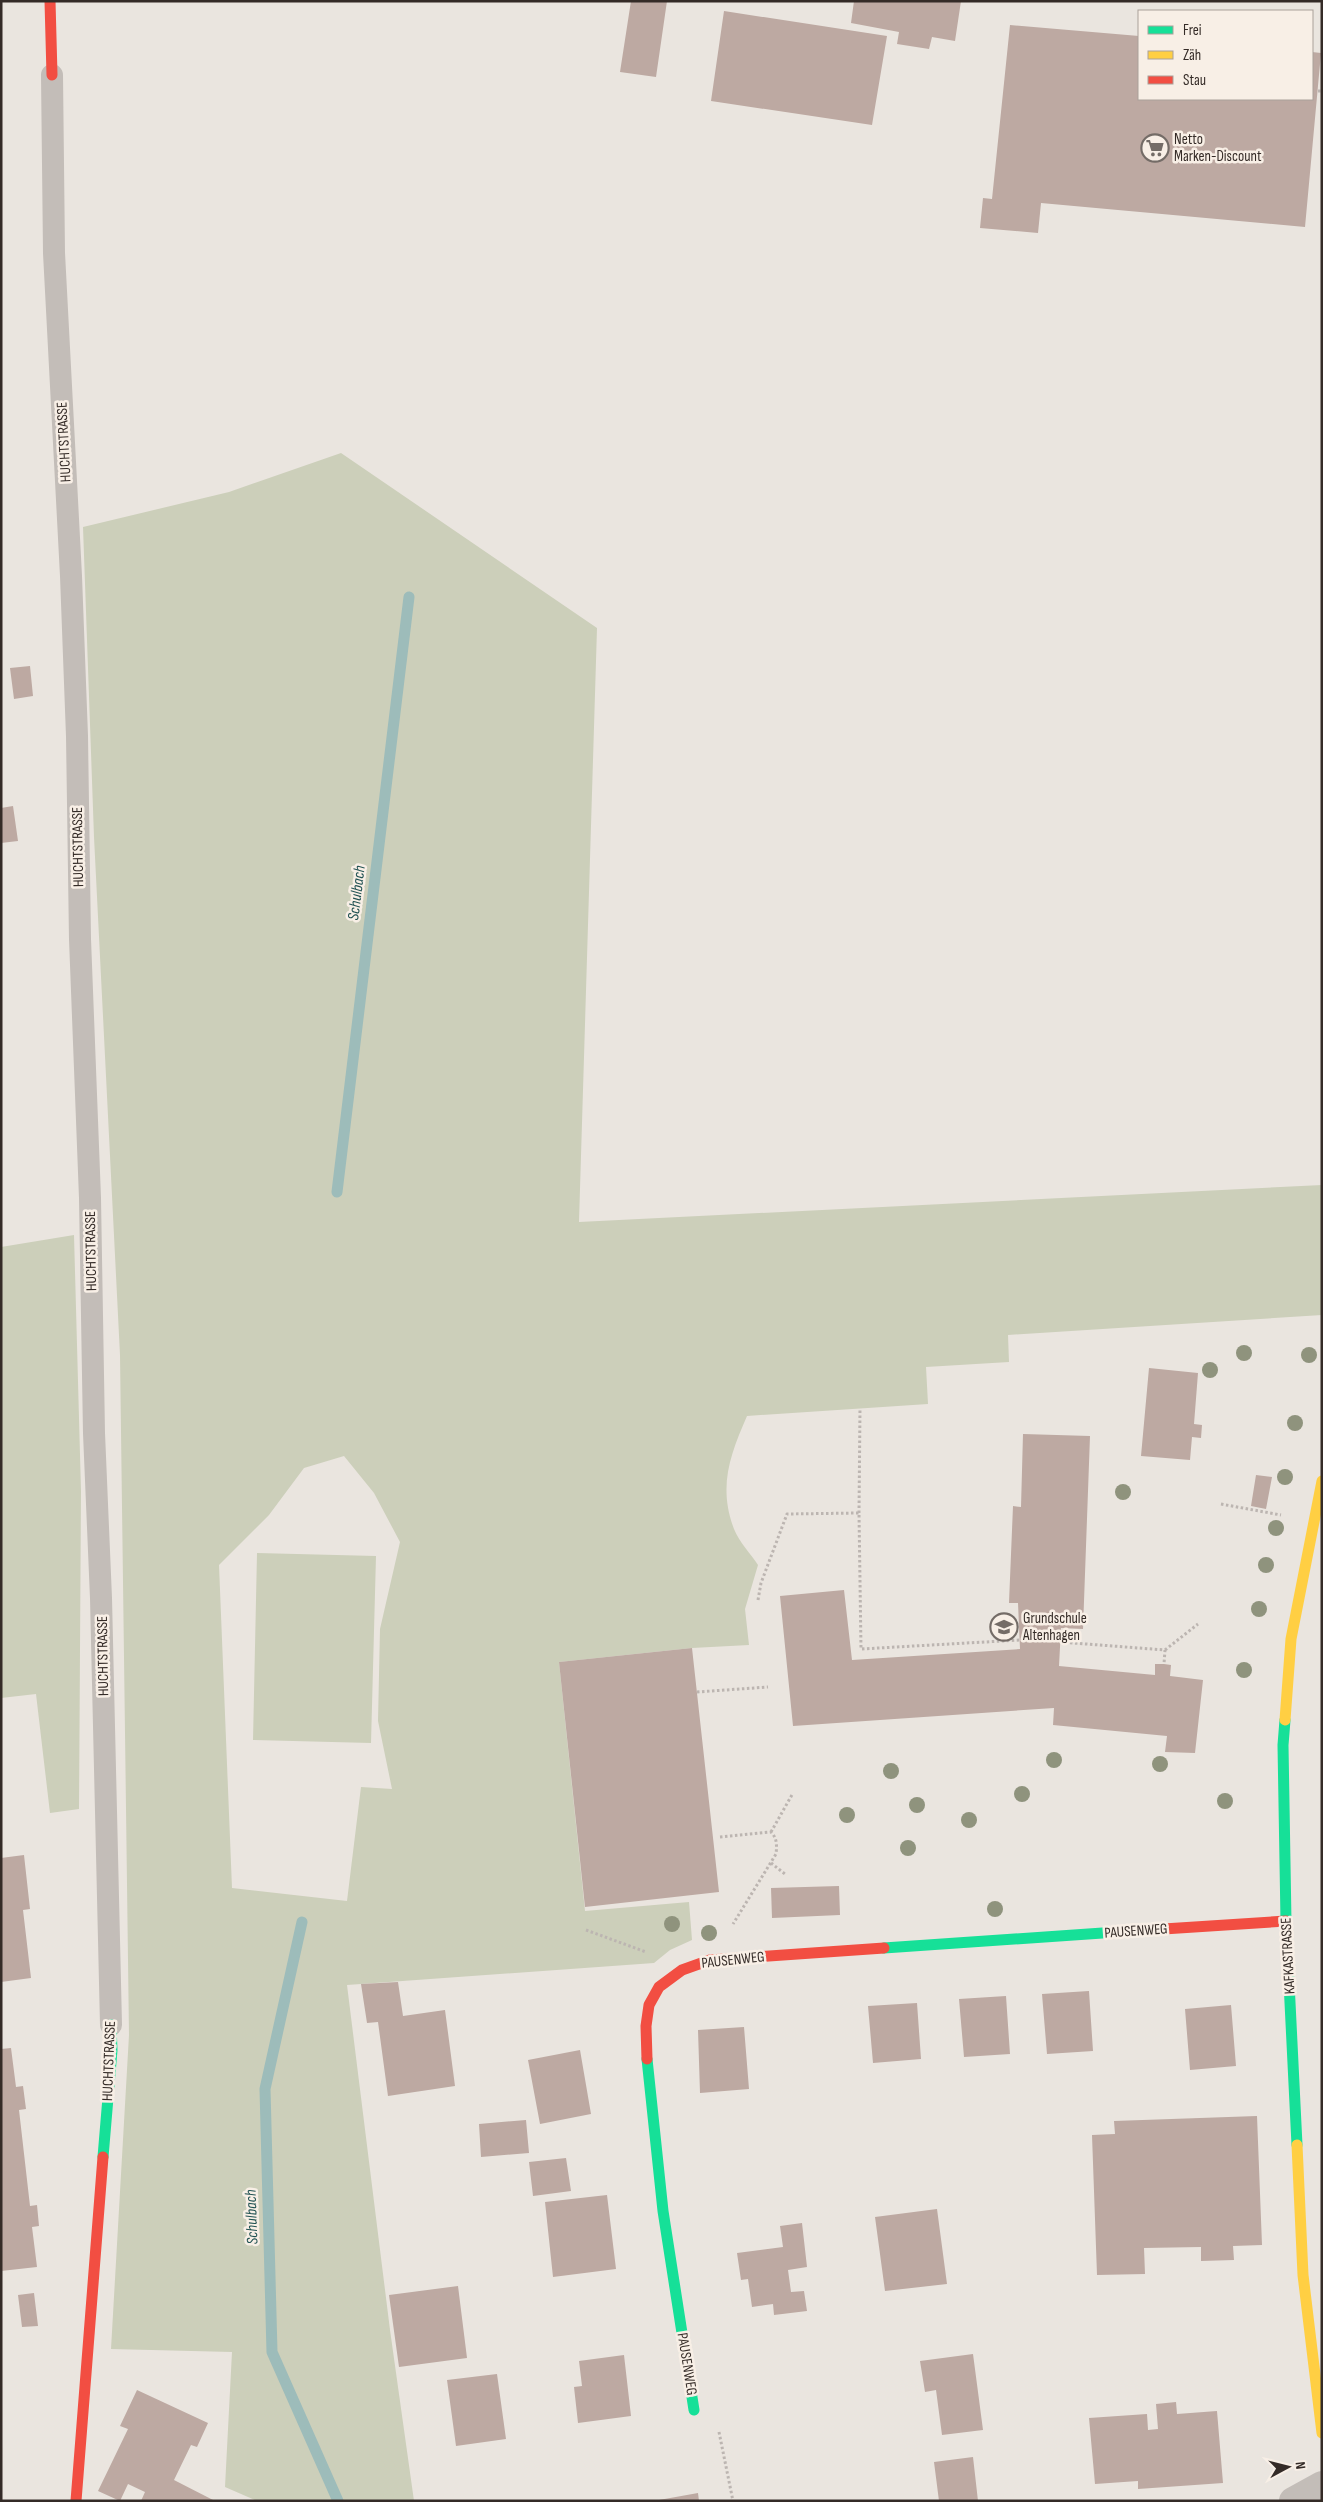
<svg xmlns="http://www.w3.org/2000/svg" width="1323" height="2502" viewBox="0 0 1323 2502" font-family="'Sofia Sans Condensed',sans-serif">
	<rect width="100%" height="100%" fill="#eae5df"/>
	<!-- green -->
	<path fill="#cccfba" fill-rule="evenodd" d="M 341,453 L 597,628 L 579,1222 L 1322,1185 L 1322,1315 L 1008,1335 L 1009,1362 L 926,1367 L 928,1404 L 747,1416 C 730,1455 718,1487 734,1529 C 739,1542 751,1554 758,1565 L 745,1609 L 749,1645 L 692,1648 L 559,1662 L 585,1911 L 689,1902 L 692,1940 L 670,1950 L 654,1963 L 347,1985 L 390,2330 L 414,2501 L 257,2501 L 225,2487 L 232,2352 L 111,2349 L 129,2035 L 120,1355 L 94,837 L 83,527 L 229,492 ZM 344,1456 L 374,1493 L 400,1542 L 380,1629 L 378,1721 L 392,1789 L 361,1787 L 347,1901 L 232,1888 L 219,1565 L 269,1515 L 304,1468 Z
		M 74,1235 L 81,1491 L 79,1809 L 50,1813 L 36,1694 L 1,1698 L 1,1247 Z
		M 257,1553 L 376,1556 L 371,1743 L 253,1740 Z"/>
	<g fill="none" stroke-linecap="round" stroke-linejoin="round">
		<!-- stream -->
		<path stroke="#9dbcba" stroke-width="11" d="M 337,1192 L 409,597
			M 302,1922 L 265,2089 L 272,2352 L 338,2501"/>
	</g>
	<!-- building -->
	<path fill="#bda9a2" d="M 631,1 L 667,1 L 656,77 L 620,72 Z
		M 854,1 L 961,1 L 955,41 L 932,37 L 929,49 L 897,44 L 899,32 L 851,23 Z
		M 724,11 L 887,36 L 872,125 L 711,101 Z
		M 1010,25 L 1139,36 L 1139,99 L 1312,99 L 1312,52 L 1321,53 L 1305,227 L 1041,203 L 1038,233 L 980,228 L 983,198 L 992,199 Z
		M 30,666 L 33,696 L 14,699 L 10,668 Z
		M 13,806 L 18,841 L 1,843 L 1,808 Z
		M 1149,1368 L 1198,1373 L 1194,1424 L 1202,1425 L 1201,1438 L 1192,1437 L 1190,1460 L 1141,1456 Z
		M 1023,1434 L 1090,1436 L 1083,1629 L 1061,1628 L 1059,1666 L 1155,1675 L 1155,1664 L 1164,1664 L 1171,1665 L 1170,1676 L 1203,1680 L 1195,1753 L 1165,1752 L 1167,1736 L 1053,1725 L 1054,1708 L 793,1726 L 780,1596 L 844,1590 L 852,1660 L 1020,1649 L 1018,1603 L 1009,1603 L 1013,1506 L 1021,1507 Z
		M 1256,1475 L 1272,1477 L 1266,1509 L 1251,1506 Z
		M 692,1648 L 719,1892 L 585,1907 L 559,1662 Z
		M 24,1855 L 30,1909 L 23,1910 L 31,1978 L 1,1982 L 1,1858 Z
		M 839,1886 L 840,1915 L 772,1918 L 771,1888 Z
		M 398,1982 L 403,2016 L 445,2010 L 455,2086 L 388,2096 L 378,2022 L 367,2023 L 361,1984 Z
		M 1089,1991 L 1093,2051 L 1047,2054 L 1042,1994 Z
		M 1006,1996 L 1010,2054 L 964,2057 L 959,1999 Z
		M 917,2003 L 921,2059 L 873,2063 L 868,2006 Z
		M 1231,2005 L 1236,2066 L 1190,2070 L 1185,2009 Z
		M 744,2027 L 749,2089 L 700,2093 L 698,2030 Z
		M 11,2048 L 16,2087 L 23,2086 L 26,2109 L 19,2110 L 30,2206 L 37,2205 L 39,2226 L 32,2227 L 37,2267 L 1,2271 L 1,2049 Z
		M 580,2050 L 591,2114 L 540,2124 L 528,2060 Z
		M 1257,2116 L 1262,2245 L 1233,2246 L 1234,2260 L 1201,2261 L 1201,2247 L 1144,2248 L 1145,2274 L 1097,2275 L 1092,2135 L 1115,2134 L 1114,2121 Z
		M 526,2120 L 529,2153 L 481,2157 L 479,2124 Z
		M 566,2158 L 571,2191 L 533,2196 L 529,2162 Z
		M 607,2195 L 616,2269 L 553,2277 L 545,2202 Z
		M 937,2209 L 947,2284 L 885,2291 L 875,2217 Z
		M 802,2223 L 807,2267 L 788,2270 L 791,2292 L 804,2291 L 807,2311 L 774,2315 L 773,2304 L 752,2307 L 748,2279 L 741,2280 L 737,2253 L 783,2247 L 780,2226 Z
		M 458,2286 L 467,2358 L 399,2367 L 389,2295 Z
		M 34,2293 L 38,2326 L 22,2327 L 18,2295 Z
		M 973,2354 L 983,2430 L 942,2435 L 936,2390 L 925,2392 L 920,2361 Z
		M 624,2355 L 631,2416 L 578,2423 L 574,2387 L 582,2386 L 579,2361 Z
		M 497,2374 L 506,2439 L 456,2446 L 447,2380 Z
		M 137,2390 L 208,2423 L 197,2447 L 191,2445 L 174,2480 L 215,2501 L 141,2501 L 145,2492 L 128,2484 L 120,2501 L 98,2491 L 128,2429 L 120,2426 Z
		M 1176,2402 L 1177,2414 L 1217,2411 L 1223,2483 L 1138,2489 L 1138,2481 L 1095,2484 L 1089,2418 L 1147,2414 L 1148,2430 L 1158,2429 L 1156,2404 Z
		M 973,2457 L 978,2501 L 939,2501 L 934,2462 Z
		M 698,2493 L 699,2501 L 659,2501 L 659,2500 Z"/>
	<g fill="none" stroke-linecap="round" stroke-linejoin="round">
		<!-- path -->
		<path stroke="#bcb5b1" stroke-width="3" stroke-dasharray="2.5 2.5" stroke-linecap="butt" d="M 1318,91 L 1322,91
			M 1221,1504 L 1281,1515
			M 859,1513 L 860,1408
			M 758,1600 L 761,1583 L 787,1514 L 859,1513 L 861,1649 L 1020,1640
			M 1060,1642 L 1165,1650 L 1164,1664
			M 1165,1650 L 1198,1624
			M 697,1692 L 768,1687
			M 771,1832 L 793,1793
			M 720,1837 L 771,1832 C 777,1838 777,1845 776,1854 L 733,1924
			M 771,1863 L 785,1874
			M 586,1930 L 646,1952
			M 719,2432 L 733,2501"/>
		<!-- lane -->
		<path stroke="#c3bdb8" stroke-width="22" d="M 52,75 L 54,253 L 71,576 L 77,736 L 80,939 L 90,1198 L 94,1433 L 101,1598 L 111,2025"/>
		<!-- street -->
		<path stroke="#c3bdb8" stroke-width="28" d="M 1293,2501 L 1322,2485"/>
		<!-- fast -->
		<path stroke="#16e098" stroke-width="11" d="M 1285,1720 L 1283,1745 L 1286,1921 L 1297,2145
			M 884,1948 L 1117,1932
			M 647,2059 L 663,2211 L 694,2410
			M 103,2157 L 112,2050 L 111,2025"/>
		<!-- slow -->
		<path stroke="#ffcf43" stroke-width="11" d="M 1285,1720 L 1291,1639 L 1322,1481
			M 1297,2145 L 1303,2275 L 1322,2433"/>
		<!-- jam -->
		<path stroke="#f24e42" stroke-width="11" d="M 50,1 L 52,75
			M 1117,1932 L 1286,1921
			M 647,2059 L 646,2026 L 649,2005 L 659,1987 L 682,1970 L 710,1960 L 884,1948
			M 76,2501 L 103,2157"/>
	</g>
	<!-- trees -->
	<g fill="#8f937d">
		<circle cx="1244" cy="1353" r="8"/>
		<circle cx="1309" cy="1355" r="8"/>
		<circle cx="1210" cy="1370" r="8"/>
		<circle cx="1295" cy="1423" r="8"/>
		<circle cx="1285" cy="1477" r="8"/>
		<circle cx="1123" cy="1492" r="8"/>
		<circle cx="1276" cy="1528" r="8"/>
		<circle cx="1266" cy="1565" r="8"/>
		<circle cx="1259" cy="1609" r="8"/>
		<circle cx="1244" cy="1670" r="8"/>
		<circle cx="1054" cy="1760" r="8"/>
		<circle cx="1160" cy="1764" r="8"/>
		<circle cx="891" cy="1771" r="8"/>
		<circle cx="1022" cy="1794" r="8"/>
		<circle cx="1225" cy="1801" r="8"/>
		<circle cx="917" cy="1805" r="8"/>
		<circle cx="847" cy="1815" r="8"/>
		<circle cx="969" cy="1820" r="8"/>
		<circle cx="908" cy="1848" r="8"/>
		<circle cx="995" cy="1909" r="8"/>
		<circle cx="672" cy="1924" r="8"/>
		<circle cx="709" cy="1933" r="8"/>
	</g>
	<!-- icons -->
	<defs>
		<g id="supermarket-ring" transform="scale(1.4375)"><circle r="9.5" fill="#f8efe6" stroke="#746c67" stroke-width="1.5"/><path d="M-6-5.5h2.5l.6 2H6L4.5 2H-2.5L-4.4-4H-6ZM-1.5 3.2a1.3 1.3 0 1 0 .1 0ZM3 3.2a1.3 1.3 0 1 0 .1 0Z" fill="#746c67"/></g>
		<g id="school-ring" transform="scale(1.4375)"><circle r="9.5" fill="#f8efe6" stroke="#746c67" stroke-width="1.5"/><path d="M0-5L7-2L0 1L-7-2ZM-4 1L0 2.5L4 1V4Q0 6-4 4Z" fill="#746c67"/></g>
	</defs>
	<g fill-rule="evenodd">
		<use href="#supermarket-ring" x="1155" y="148"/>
		<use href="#school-ring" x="1004" y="1627"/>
	</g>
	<g text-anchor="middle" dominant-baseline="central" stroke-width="5" stroke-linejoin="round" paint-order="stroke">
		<!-- poi labels -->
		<g font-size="15" fill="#342b27" stroke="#f8efe6" text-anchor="start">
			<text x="1174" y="139">Netto<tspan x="1174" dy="17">Marken-Discount</tspan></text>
			<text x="1023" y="1618">Grundschule<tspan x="1023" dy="17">Altenhagen</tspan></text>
		</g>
		<!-- street labels -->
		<g font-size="15" fill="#342b27" stroke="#f8efe6">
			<text transform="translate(64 442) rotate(-93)">HUCHTSTRASSE</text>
			<text transform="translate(78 847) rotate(-91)">HUCHTSTRASSE</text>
			<text transform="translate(91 1251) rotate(-91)">HUCHTSTRASSE</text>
			<text transform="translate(103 1656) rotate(-91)">HUCHTSTRASSE</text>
			<text transform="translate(1136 1931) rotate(-4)">PAUSENWEG</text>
			<text transform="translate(1288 1956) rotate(-93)">KAFKASTRASSE</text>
			<text transform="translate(733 1960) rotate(-6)">PAUSENWEG</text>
			<text transform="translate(109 2061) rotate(-88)">HUCHTSTRASSE</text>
			<text transform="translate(687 2364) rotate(81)">PAUSENWEG</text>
		</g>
		<!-- water labels -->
		<g font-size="16" font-style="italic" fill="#205152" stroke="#f8efe6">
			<text transform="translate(357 893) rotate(-83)">Schulbach</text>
			<text transform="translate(252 2217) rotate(-92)">Schulbach</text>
		</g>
	</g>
	<!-- border -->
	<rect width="1323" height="2502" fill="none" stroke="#342b27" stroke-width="5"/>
	<!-- legend -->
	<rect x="1138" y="10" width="175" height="90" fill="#f8efe6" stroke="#aaa19a"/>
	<rect x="1148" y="26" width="25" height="8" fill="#16e098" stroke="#aaa19a"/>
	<text x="1183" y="35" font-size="15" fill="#342b27">Frei</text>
	<rect x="1148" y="51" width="25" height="8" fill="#ffcf43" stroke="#aaa19a"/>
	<text x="1183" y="60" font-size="15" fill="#342b27">Zäh</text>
	<rect x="1148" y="76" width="25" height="8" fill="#f24e42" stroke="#aaa19a"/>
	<text x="1183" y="85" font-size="15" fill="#342b27">Stau</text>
	<!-- north arrow -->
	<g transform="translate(1288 2467) rotate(83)" stroke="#f8efe6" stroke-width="4" paint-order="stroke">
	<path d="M0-4L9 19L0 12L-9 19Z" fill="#342b27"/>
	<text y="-8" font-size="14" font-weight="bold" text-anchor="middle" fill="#342b27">N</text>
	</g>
</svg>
